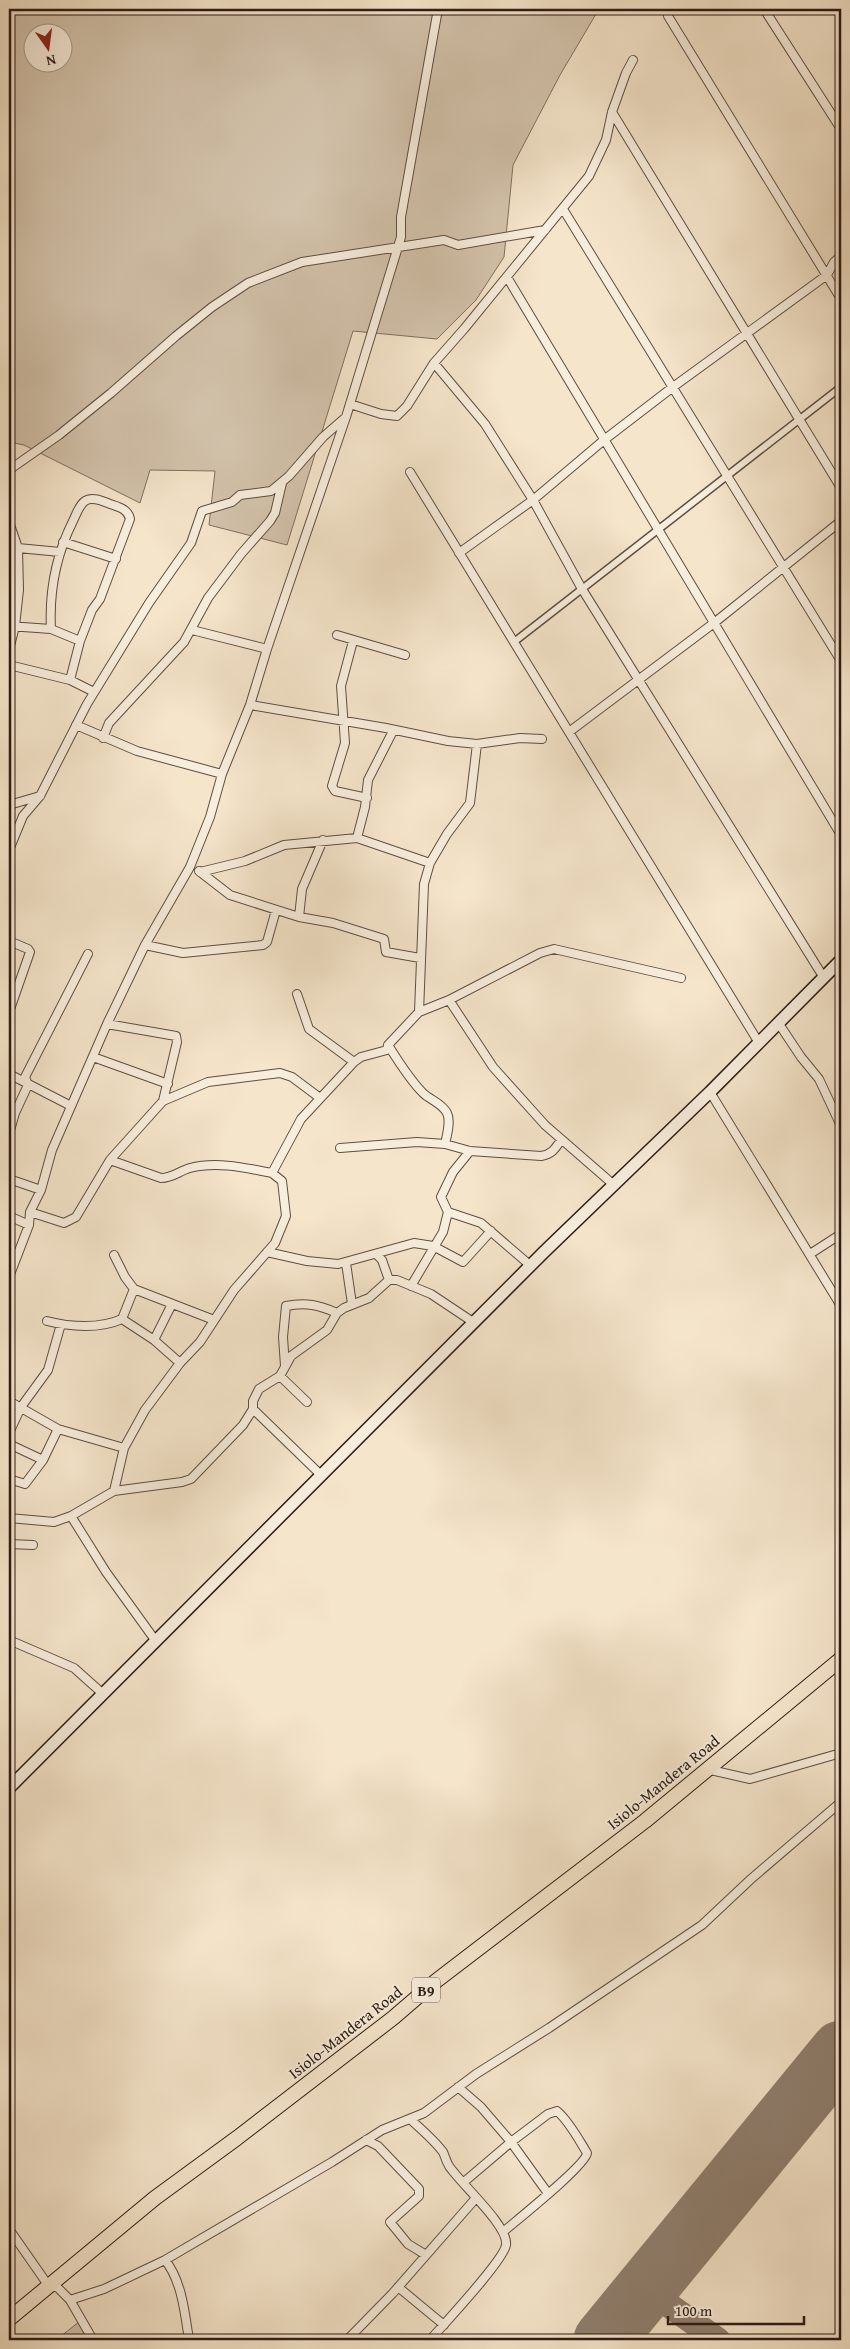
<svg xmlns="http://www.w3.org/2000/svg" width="850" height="2349" viewBox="0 0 850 2349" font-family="'Gentium Book Plus',serif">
	<rect width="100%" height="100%" fill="#f5e5cb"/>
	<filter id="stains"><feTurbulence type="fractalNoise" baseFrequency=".004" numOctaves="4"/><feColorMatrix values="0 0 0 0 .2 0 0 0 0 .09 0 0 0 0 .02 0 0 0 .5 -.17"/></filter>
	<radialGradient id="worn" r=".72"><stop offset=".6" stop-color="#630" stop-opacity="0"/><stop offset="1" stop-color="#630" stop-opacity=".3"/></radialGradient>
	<!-- grass -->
	<path fill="#d3c3ac" stroke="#806f60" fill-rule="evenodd" d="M 9,9 L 599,9 L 560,75 L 513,165 L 504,257 L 476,300 L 437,339 L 353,331 L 287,545 L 209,525 L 215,471 L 150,470 L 140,503 L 24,445 L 9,442 ZM 32,32 L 62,32 L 62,62 L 32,62 Z
		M 84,2318 L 98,2340 L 56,2340 Z"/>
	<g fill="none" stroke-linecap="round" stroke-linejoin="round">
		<!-- taxiway -->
		<path stroke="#908070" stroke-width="25" d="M 646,2289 L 718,2340"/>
		<!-- runway -->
		<path stroke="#908070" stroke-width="61" d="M 604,2340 L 841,2051"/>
		<!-- pedestrian casing -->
		<g stroke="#5e4e42" stroke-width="9">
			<path id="pedestrian" d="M 514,642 L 841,387"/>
		</g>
		<!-- minor casing -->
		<g stroke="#5e4e42" stroke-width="10">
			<path id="minor" d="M 764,9 L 841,129
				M 668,16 L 841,299
				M 612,112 L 841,488
				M 563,209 L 841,661
				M 507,277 L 841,835
				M 434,363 L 485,424 L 533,500 L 582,589 L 824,978
				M 350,404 L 381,414 L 397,416 L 407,406 L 434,363 L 464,329 L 589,176 L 606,140 L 612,112 L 626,73 L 633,60
				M 9,470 L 59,435 L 111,393 L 176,336 L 212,307 L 248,283 L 302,262 L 444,240 L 458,245 L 545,230
				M 410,472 L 759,1043
				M 9,522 L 18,548 L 19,590 L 15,626 L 9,650
				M 63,542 L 116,559
				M 18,548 L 60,552
				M 459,553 L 533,500 L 604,440 L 673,387 L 827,275 L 834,262 L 841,256
				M 9,626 L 51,629
				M 192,630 L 267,649
				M 337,635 L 405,655
				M 353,641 L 341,686 L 345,743 L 332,786 L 335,791 L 367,798
				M 9,665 L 70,680 L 94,692
				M 70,680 L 80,641 L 92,610 L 100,599 L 130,519 C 128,509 119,507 110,504 C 103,501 92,496 85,501 C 79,505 76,515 73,521 C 56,555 49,591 51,629 L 80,641
				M 250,705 L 386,728 L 448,741 L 477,744 L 520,738 L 542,739
				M 76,725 L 137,751 L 222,774
				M 569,732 L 714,623 L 841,521
				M 103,738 L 109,723 L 184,642 L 208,598 L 241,554 L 270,521 L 275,513 L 282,483
				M 9,805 L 40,796
				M 357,838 L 430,863
				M 9,850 L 23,816 L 40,796 L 87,704 L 149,603 L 191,543 L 202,511 L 232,502 L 240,495 L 271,491 L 289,476 L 323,437 L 346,417
				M 199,871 L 230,895 L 299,917 L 333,923 L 384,939 L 386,952 L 420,958
				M 200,872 L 245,861 L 284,845 L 357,838 L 365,807 L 368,780 L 393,731
				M 299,917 L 302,889 L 323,840
				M 9,941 L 28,949 L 30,952 L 9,1012
				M 145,945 L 183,953 L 263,945 L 267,942 L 276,910
				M 297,994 L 309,1029 L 354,1062
				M 449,1000 L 493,1067 L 545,1125 L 614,1185
				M 419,1012 L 449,1000 L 540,953 L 554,949 L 681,978
				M 107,1024 L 176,1036 L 177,1042 L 163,1101
				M 779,1024 L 801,1057 L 819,1079 L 841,1126
				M 388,1045 C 399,1062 409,1079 423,1093 C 430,1100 442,1103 447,1113 C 451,1121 447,1135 445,1144
				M 93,1057 L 168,1084
				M 9,1074 L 71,1106
				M 710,1092 L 841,1306
				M 9,1134 L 15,1113 L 28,1085 L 25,1077 L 88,954
				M 340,1148 L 417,1142 L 445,1144 L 470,1151 L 541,1156 C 552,1154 555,1149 561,1140
				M 110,1160 L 161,1178 C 173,1178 179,1171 190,1168 C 217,1161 246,1168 272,1173
				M 9,1179 L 41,1190
				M 30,1212 L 64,1223 L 76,1217 L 110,1160 L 163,1101 L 208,1082 L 280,1073 L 292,1077 L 320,1098
				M 448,1212 L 481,1223 L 531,1266
				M 9,1216 L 29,1225
				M 267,1252 L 307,1261 L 338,1264 L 414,1243 L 433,1246 L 463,1262 L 491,1231
				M 376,1254 L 382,1260 L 389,1280
				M 810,1254 L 841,1234
				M 114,1255 L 125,1277 L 134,1289 L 214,1320
				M 346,1263 L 352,1304
				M 9,1277 L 29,1225 L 30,1212 L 41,1190 L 52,1150 L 107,1024 L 145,945 L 190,867 L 210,817 L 222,774 L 250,705 L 267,649 L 346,417 L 401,237 L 401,217 L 438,9
				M 411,1286 L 443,1232 L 448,1212 L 441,1197 L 453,1172 L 470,1151
				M 122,1319 L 154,1340 L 180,1363
				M 47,1321 C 70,1327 100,1329 122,1319 L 134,1289
				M 154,1340 L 172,1304
				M 285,1366 L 283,1337 L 286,1306 C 306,1302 319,1305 337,1313
				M 280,1376 L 307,1402
				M 9,1401 L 58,1429 L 124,1448
				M 253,1409 L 322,1476
				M 9,1433 L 21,1407 L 48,1370 L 61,1324
				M 9,1444 L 43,1460
				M 9,1479 L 25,1484 L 43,1460 L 58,1429
				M 114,1491 L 124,1448 L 145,1410 L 180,1363 L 200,1342 L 234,1290 L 275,1243 L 286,1216 L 282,1181 L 272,1173 L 301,1119 L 354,1062 L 361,1057 L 387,1050 L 388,1045 L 419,1012 L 424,884 L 430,863 L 447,834 L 470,803 L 477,744
				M 71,1516 L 106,1572 L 155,1640
				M 9,1518 L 54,1522 L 71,1516 L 114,1491 L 182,1482 L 191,1479 L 243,1425 L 253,1409 L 253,1401 L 259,1389 L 280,1376 L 291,1356 L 327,1330 L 337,1313 L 344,1308 L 369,1298 L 389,1280 L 397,1280 L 431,1294 L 473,1322
				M 9,1544 L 33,1545
				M 9,1640 L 74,1668 L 102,1693
				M 706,1769 L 750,1779 L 841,1753
				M 458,2087 L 481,2107 L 511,2142 L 464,2182
				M 410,2119 C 421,2129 434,2140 443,2152 C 445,2156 446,2161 449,2166 C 460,2183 509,2226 506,2245 C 504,2260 444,2324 430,2340
				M 366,2140 L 378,2146 L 419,2189 L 419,2196 L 390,2222 L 408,2244 L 426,2255
				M 9,2229 L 48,2285 L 58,2288 L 70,2300 L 104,2289 L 165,2260 L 332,2162 L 382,2130 L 424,2113 L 476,2074 L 549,2028 L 702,1925 L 751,1879 L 841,1802
				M 503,2232 C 517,2220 586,2165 587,2153 C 579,2140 569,2121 557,2111 L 548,2114 L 511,2142 L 547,2192
				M 165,2260 C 182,2281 185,2314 189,2340
				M 398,2287 L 444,2325
				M 70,2300 L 93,2340
				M 347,2340 L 393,2293 L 476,2198"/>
		</g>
		<!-- secondary casing -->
		<g stroke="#2c1b15" stroke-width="14">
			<path id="secondary" d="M 9,1788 L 545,1251 L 710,1092 L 841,960"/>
		</g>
		<!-- trunk casing -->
		<g stroke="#2c1b15" stroke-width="16">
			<path id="trunk" d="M 9,2319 L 155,2198 L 237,2138 L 393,2018 L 436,1981 L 645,1821 L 841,1659"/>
		</g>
		<!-- pedestrian -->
		<use href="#pedestrian" stroke="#f8eedd" stroke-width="6"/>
		<!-- minor -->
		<use href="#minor" stroke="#f8eedd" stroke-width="8"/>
		<!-- secondary -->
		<use href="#secondary" stroke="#f8eedd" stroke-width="11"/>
		<!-- trunk -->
		<use href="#trunk" stroke="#f5e5cb" stroke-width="14"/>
	</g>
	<g text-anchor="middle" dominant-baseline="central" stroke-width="4" stroke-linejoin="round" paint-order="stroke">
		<!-- shield labels -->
		<rect fill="#f8eedd" stroke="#695a51" stroke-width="1" x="412" y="1977.5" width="28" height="25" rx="4"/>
		<g font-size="15" font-weight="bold" fill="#2c1b15">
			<text x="426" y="1990">B9</text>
		</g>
		<!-- street labels -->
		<g font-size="16" fill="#2c1b15" stroke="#f8eedd">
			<text transform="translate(663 1782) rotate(-39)">Isiolo-Mandera Road</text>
			<text transform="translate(345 2032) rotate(-38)">Isiolo-Mandera Road</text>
		</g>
	</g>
	<!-- margin -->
	<rect width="850" height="2349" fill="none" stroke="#f5e5cb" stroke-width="30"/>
	<rect x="10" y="10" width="830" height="2329" fill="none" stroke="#2c1b15" stroke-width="2.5"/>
	<rect x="15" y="15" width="820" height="2319" fill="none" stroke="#2c1b15"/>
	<!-- north arrow -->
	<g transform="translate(48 48) rotate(166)"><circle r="24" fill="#f8eedd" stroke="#a69a8d"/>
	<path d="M0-4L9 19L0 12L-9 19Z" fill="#8f2418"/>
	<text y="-8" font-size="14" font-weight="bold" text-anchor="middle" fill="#2c1b15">N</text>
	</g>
	<!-- scale -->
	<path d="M668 2316v8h136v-8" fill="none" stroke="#2c1b15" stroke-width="2.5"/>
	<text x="675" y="2316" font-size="15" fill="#2c1b15" stroke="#f8eedd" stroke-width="4" paint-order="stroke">100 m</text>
	<rect width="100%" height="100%" filter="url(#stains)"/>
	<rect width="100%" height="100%" fill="url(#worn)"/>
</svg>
